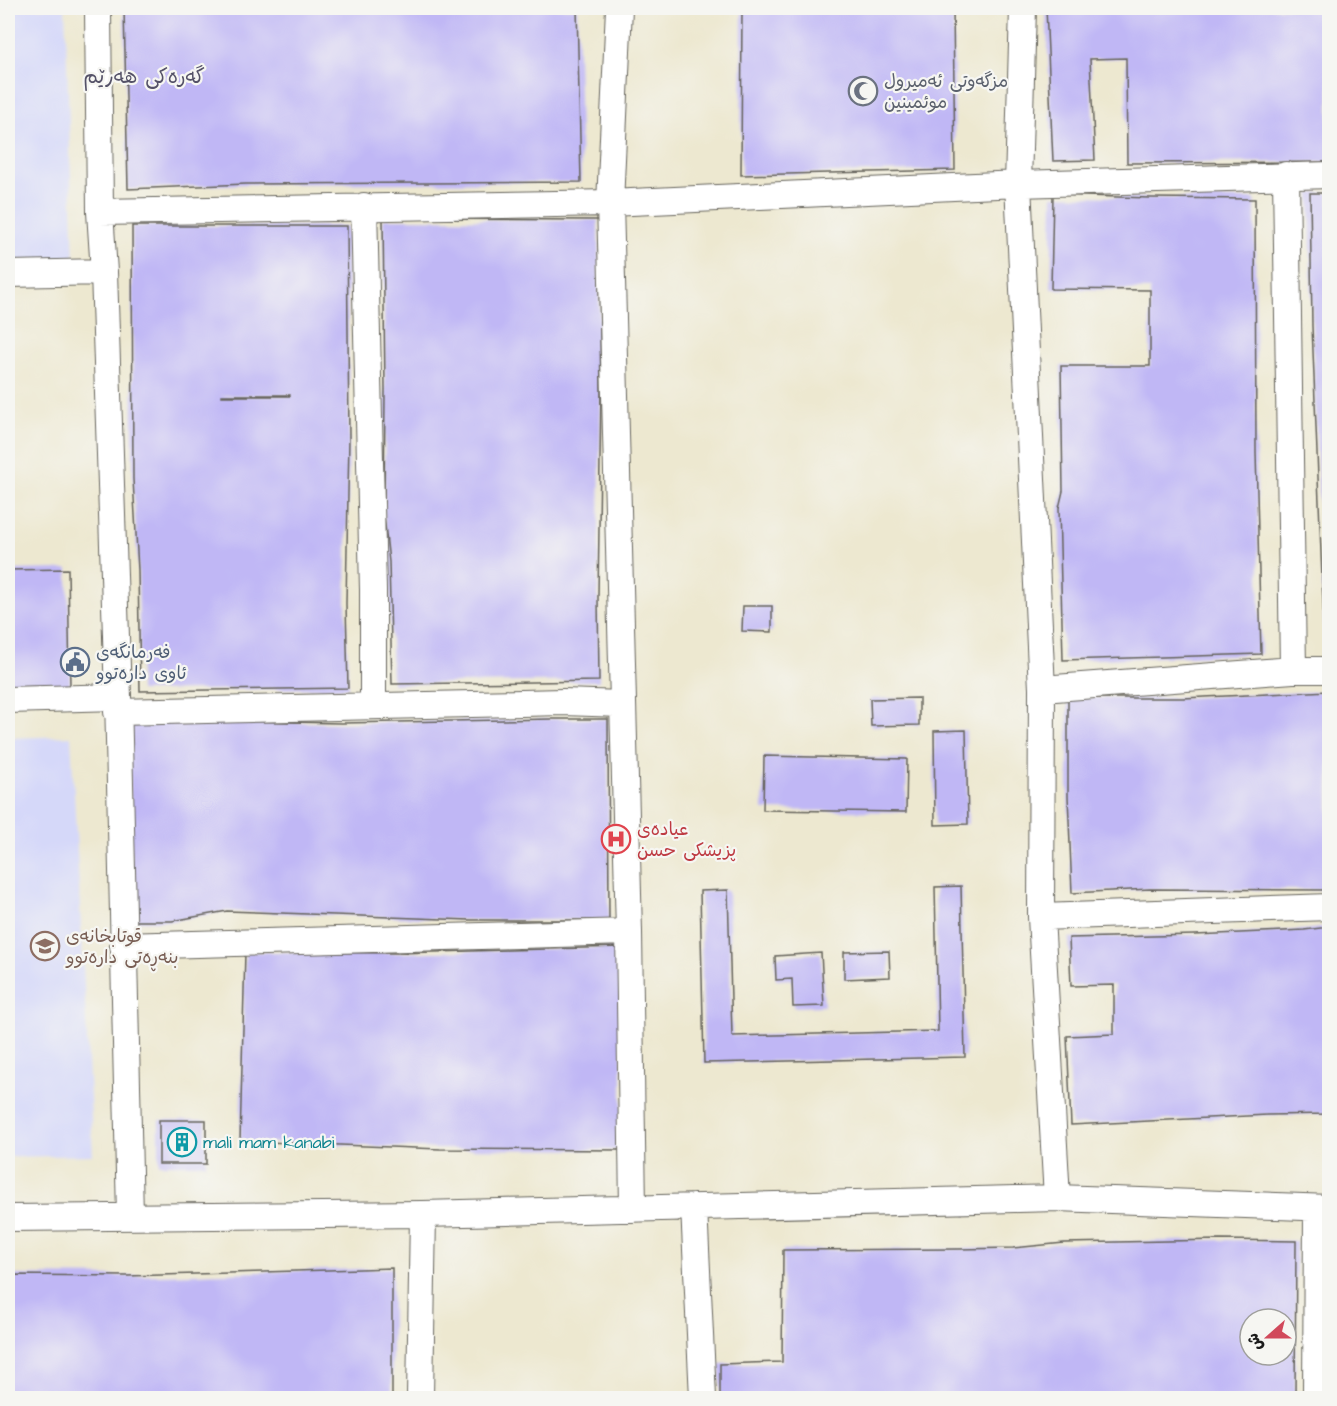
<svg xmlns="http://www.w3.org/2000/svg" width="1337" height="1406" viewBox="0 0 1337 1406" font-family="'Architects Daughter','Playpen Sans Arabic',sans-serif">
	<rect width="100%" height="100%" fill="#f6f6f2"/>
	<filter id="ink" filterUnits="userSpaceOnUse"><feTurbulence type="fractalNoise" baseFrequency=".0167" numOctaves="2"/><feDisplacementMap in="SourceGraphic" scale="12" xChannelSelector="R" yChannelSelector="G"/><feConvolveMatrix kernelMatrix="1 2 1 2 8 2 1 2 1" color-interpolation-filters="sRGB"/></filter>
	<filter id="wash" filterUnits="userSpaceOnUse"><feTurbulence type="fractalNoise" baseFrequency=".008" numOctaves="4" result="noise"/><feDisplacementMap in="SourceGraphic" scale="24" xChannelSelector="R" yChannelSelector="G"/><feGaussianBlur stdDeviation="1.35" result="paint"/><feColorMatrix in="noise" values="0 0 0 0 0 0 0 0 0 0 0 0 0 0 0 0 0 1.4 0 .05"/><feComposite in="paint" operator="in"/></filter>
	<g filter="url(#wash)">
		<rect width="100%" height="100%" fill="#ede8d0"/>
		<!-- built -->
		<path fill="#d5d8f9" d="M 8,8 L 65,8 L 74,263 L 8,265 Z
			M 71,736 L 93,1155 L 8,1157 L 8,738 Z"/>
		<g id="blocks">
			<!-- building -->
			<path fill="#c0b7f5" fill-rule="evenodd" d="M 124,8 L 577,8 L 581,182 L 246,184 L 128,189 Z
				M 742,8 L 953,8 L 955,170 L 741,175 Z
				M 1046,8 L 1329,8 L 1329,162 L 1127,163 L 1126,58 L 1090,59 L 1095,160 L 1053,161 Z
				M 1310,193 L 1329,193 L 1329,651 L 1325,651 L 1322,578 L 1312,326 Z
				M 1053,195 L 1150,198 L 1255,199 L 1256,452 L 1261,654 L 1063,660 L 1059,508 L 1063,491 L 1061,366 L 1150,366 L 1150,290 L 1051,289 Z
				M 383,219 L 598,220 L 601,389 L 598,597 L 599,681 L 392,684 L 389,562 L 384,515 L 385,389 Z
				M 132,226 L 347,226 L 349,438 L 346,604 L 348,688 L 140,691 L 138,570 L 133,479 ZM 222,395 L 290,395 L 290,396 L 222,396 Z
				M 68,569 L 70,686 L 8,687 L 8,570 Z
				M 743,606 L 772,606 L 772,632 L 742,631 Z
				M 1329,691 L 1329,890 L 1150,889 L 1072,893 L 1068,796 L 1068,698 L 1183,698 Z
				M 919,698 L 919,725 L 871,726 L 870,699 Z
				M 551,719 L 608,719 L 609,920 L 470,920 L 227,911 L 172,921 L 132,921 L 129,721 L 170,720 L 342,723 Z
				M 966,730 L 968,824 L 935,825 L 934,731 Z
				M 764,756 L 907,759 L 906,812 L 763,810 Z
				M 961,886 L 965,1057 L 704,1063 L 700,891 L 728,890 L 732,1036 L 938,1031 L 935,887 Z
				M 1329,927 L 1329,1114 L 1267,1115 L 1071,1125 L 1067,1036 L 1114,1034 L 1114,985 L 1071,986 L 1069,938 L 1195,935 L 1304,930 Z
				M 622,947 L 622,1150 L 440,1149 L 240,1141 L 245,952 L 397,953 Z
				M 889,951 L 890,977 L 844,979 L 844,952 Z
				M 821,953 L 824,1006 L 793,1007 L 792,979 L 776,980 L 775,956 Z
				M 159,1120 L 206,1120 L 206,1164 L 159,1164 Z
				M 1220,1240 L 1296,1241 L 1295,1398 L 720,1398 L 720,1364 L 782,1362 L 783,1250 L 959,1249 L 1013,1248 L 1064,1243 ZM 1250,1319 L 1286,1319 L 1286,1355 L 1250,1355 Z
				M 392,1268 L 392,1398 L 8,1398 L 8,1275 L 127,1276 Z"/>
		</g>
	</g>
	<g filter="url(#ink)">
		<use href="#blocks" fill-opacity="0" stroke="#65635b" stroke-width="1.5"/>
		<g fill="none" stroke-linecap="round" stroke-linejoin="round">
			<!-- minor casing -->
			<g stroke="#65635b" stroke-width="28">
				<path id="minor" d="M 98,8 L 100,212 L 104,272 L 118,697 L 130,1216
					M 619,8 L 610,203 L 629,932 L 633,1209
					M 1023,8 L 1018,184 L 1042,689 L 1041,917 L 1057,1198
					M 1286,175 L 1293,670
					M 364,206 L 373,590 L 373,706
					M 100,212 L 610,203 L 1018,184 L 1330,175
					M 8,274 L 104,272
					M 1042,689 L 1293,670 L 1330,670
					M 8,700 L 118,697
					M 117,712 L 563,702 L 622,704
					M 1041,917 L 1330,907
					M 123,946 L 629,932
					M 694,1207 L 703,1398
					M 8,1218 L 423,1214 L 1057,1198 L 1330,1208
					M 420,1398 L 423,1214
					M 1316,1398 L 1317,1208"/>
			</g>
			<!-- minor -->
			<use href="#minor" stroke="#fff" stroke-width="26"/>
		</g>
	</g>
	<!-- icons -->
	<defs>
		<g id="mosque-ring" transform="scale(1.5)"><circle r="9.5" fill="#f6f6f2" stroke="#6b7280" stroke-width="1.5"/><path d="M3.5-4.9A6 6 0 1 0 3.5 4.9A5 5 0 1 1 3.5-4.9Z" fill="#6b7280"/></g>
		<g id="civic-ring" transform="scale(1.5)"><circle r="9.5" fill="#f6f6f2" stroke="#5c6f8a" stroke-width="1.5"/><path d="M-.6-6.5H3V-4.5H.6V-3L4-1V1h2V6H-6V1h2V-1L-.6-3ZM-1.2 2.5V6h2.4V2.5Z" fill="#5c6f8a"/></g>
		<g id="hospital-ring" transform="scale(1.5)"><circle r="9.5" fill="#f6f6f2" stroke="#e0444e" stroke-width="1.5"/><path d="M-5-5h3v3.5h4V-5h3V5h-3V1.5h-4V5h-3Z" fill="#e0444e"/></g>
		<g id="school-ring" transform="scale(1.5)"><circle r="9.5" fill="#f6f6f2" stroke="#8d6e63" stroke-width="1.5"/><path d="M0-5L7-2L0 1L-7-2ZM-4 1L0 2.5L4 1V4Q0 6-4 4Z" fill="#8d6e63"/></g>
		<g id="building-ring" transform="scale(1.5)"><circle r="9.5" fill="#f6f6f2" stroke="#0f9aa8" stroke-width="1.5"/><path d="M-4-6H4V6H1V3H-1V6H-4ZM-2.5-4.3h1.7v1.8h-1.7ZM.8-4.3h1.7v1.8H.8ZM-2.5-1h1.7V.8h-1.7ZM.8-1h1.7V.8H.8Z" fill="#0f9aa8"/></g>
	</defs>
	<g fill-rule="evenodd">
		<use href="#mosque-ring" x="863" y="91"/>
		<use href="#civic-ring" x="75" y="662"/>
		<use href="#hospital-ring" x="616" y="839"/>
		<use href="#school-ring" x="45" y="946"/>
		<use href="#building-ring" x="182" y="1142"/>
	</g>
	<g text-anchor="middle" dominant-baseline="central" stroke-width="4.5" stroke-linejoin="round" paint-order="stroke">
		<!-- worship labels -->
		<g font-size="18" fill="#5b616d" stroke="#f6f6f2" text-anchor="start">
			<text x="884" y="81">مزگەوتی ئەمیرول<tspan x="884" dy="21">موئمینین</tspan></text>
		</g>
		<!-- service labels -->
		<g font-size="18" fill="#4e5e75" stroke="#f6f6f2" text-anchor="start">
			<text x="96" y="652">فەرمانگەی<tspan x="96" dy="21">ئاوی دارەتوو</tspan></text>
		</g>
		<!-- health labels -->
		<g font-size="18" fill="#be3a42" stroke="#f6f6f2" text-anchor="start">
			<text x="637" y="829">عیادەی<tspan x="637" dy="21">پزیشکی حسن</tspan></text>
		</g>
		<!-- education labels -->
		<g font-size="18" fill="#785e54" stroke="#f6f6f2" text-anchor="start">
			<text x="66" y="936">قوتابخانەی<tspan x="66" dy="21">بنەڕەتی دارەتوو</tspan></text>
		</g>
		<!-- culture labels -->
		<g font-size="18" fill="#0d838f" stroke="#f6f6f2" text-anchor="start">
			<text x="203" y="1142">mali mam kanabi</text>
		</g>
		<!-- neighbourhood labels -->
		<g font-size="20" fill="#555268" stroke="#f6f6f2">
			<text x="144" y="77">گەرەکی هەرێم</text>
		</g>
	</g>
	<!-- margin -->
	<rect width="1337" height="1406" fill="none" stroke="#f6f6f2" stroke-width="30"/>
	<!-- north arrow -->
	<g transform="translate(1268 1337) rotate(249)"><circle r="28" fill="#f6f6f2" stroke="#9f9f9c" stroke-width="1.5"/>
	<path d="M0-4.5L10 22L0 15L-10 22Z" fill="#d1495b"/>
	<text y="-9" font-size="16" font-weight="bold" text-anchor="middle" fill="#1c1c1c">ش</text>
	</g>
</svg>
